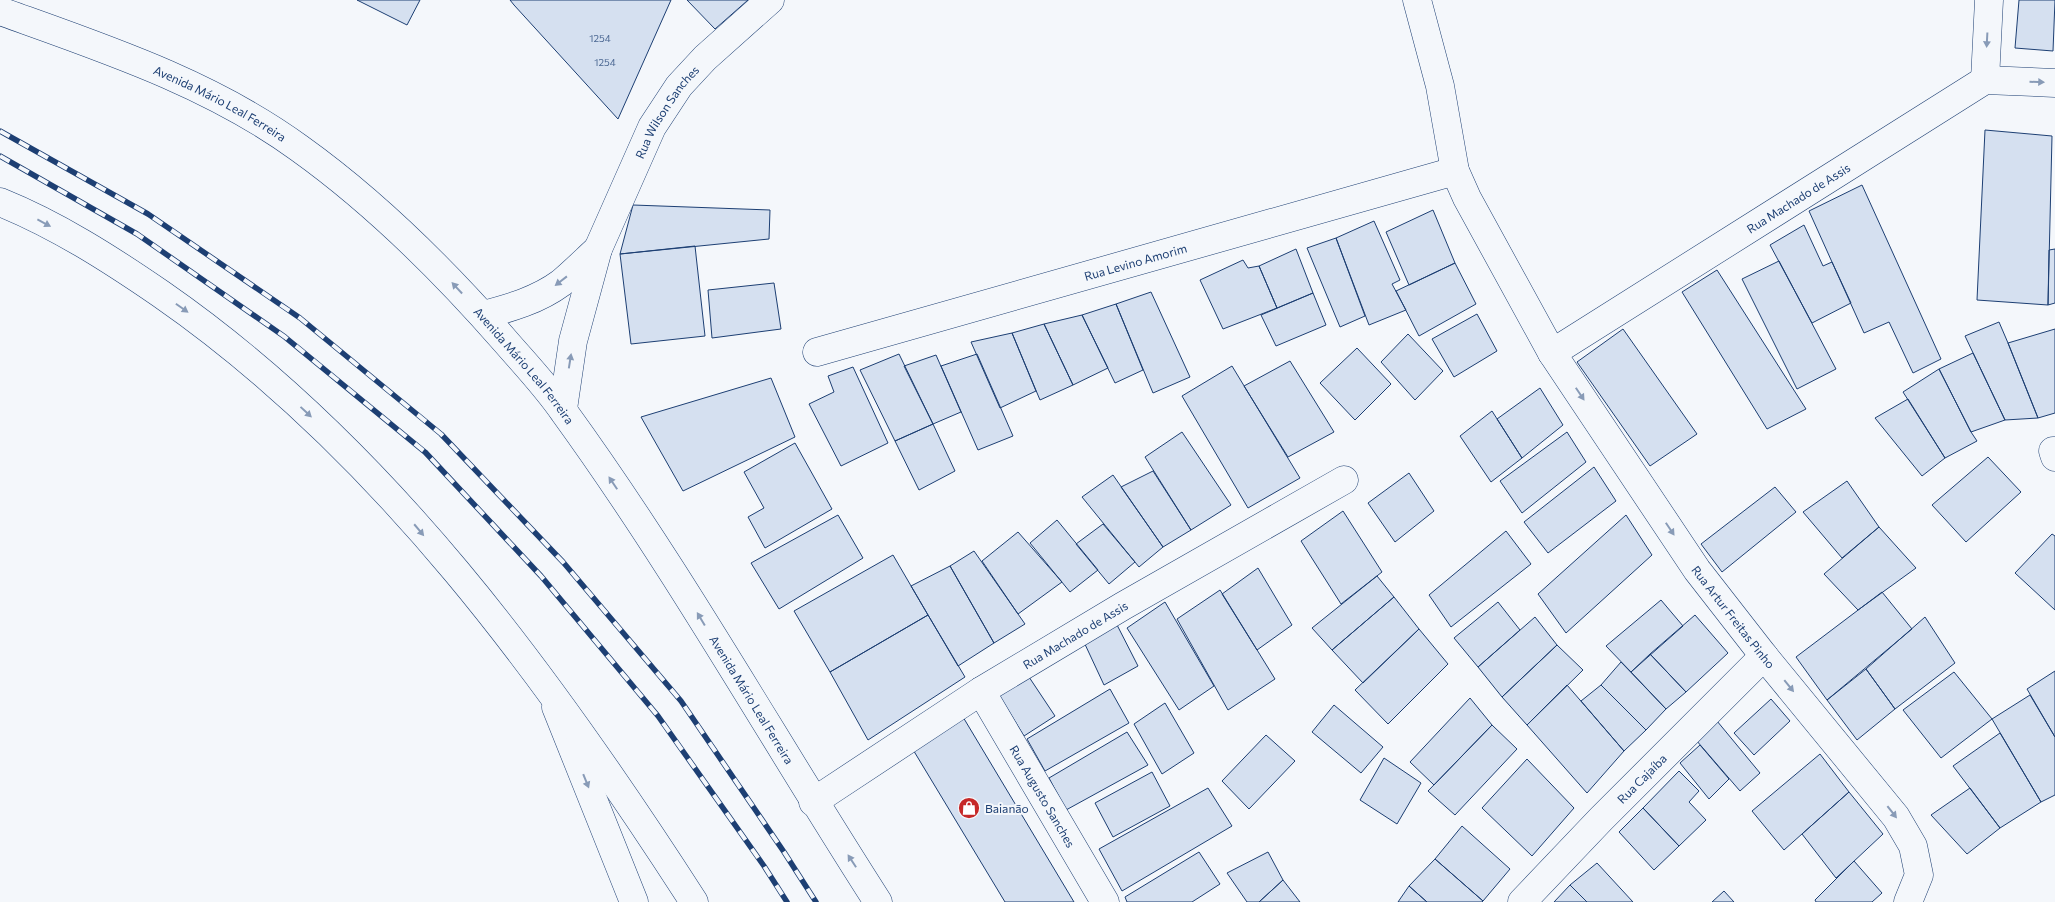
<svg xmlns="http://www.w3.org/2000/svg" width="2055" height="902" viewBox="0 0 2055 902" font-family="Commissioner,sans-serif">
	<rect width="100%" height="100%" fill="#f4f7fb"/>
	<!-- building -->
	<path fill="#d5e0f0" stroke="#1d3f73" d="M 357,0 L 420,0 L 407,25 Z
		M 510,0 L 671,0 L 618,119 L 514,5 Z
		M 687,0 L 748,0 L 715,29 Z
		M 2019,0 L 2055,0 L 2053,51 L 2015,48 Z
		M 1985,130 L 2052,136 L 2048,305 L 1977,300 Z
		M 1862,185 L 1941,359 L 1913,373 L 1889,322 L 1864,333 L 1809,211 Z
		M 633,205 L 770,210 L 769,239 L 620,254 Z
		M 1433,210 L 1455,263 L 1409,285 L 1386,232 Z
		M 1374,221 L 1400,280 L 1392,284 L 1406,310 L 1369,325 L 1336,238 Z
		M 1804,225 L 1823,266 L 1832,262 L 1851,303 L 1812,323 L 1770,245 Z
		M 1336,238 L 1365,316 L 1340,327 L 1307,248 Z
		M 695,246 L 705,336 L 631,344 L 620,254 Z
		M 1296,249 L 1313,293 L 1277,308 L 1259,266 Z
		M 2055,249 L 2055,303 L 2048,305 L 2049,250 Z
		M 1243,260 L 1248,268 L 1259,266 L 1277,308 L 1223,329 L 1200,280 Z
		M 1779,261 L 1836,369 L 1797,389 L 1742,279 Z
		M 1455,263 L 1476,304 L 1419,336 L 1396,291 Z
		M 1717,270 L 1806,409 L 1767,429 L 1682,292 Z
		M 774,283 L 781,329 L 712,338 L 708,290 Z
		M 1151,292 L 1190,377 L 1153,393 L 1116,304 Z
		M 1313,293 L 1326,325 L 1276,346 L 1261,315 Z
		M 1116,304 L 1143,370 L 1115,383 L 1082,315 Z
		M 1477,314 L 1497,351 L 1454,377 L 1432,339 Z
		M 1082,315 L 1108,368 L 1073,385 L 1044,324 Z
		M 1999,322 L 2008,343 L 2038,418 L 2005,420 L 1965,336 Z
		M 1044,324 L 1073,385 L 1040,400 L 1012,333 Z
		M 1623,329 L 1697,434 L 1650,466 L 1577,362 Z
		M 2055,329 L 2055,413 L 2038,418 L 2008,343 Z
		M 1012,333 L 1036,391 L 1000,408 L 971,342 Z
		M 1408,334 L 1443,371 L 1415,400 L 1381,362 Z
		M 1357,348 L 1391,384 L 1355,420 L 1320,383 Z
		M 1973,353 L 2005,420 L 1971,432 L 1939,369 Z
		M 899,354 L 933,424 L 895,441 L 860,370 Z
		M 977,354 L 1013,436 L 978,450 L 941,366 Z
		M 936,355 L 961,412 L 933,424 L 904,366 Z
		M 1290,361 L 1334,432 L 1288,457 L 1244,386 Z
		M 1232,366 L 1300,478 L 1248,508 L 1182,396 Z
		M 853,367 L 888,443 L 841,466 L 809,404 L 834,392 L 828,376 Z
		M 1939,369 L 1971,432 L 1977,441 L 1945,458 L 1903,392 Z
		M 771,378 L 795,437 L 683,491 L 641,417 Z
		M 1540,388 L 1563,425 L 1522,458 L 1497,419 Z
		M 1908,399 L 1945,458 L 1922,476 L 1875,418 Z
		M 1492,411 L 1522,458 L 1491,482 L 1460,436 Z
		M 933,424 L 955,471 L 919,490 L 895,441 Z
		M 1182,432 L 1231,505 L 1191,530 L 1145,457 Z
		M 1567,432 L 1586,462 L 1522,513 L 1500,481 Z
		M 795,443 L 832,509 L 765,548 L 748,517 L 764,508 L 744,472 Z
		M 1988,457 L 2021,492 L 1966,542 L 1932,505 Z
		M 1594,467 L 1616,501 L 1548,553 L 1524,522 Z
		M 1153,471 L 1191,530 L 1163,547 L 1121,487 Z
		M 1409,473 L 1434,511 L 1395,542 L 1368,503 Z
		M 1113,475 L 1163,547 L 1139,567 L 1082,497 Z
		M 1847,481 L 1879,527 L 1842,558 L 1803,512 Z
		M 1775,487 L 1796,512 L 1722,572 L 1701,544 Z
		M 1343,511 L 1382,572 L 1341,604 L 1301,541 Z
		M 838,515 L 863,558 L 779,609 L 751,563 Z
		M 1626,515 L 1652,555 L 1566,633 L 1538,594 Z
		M 1057,520 L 1098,570 L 1070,592 L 1030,543 Z
		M 1103,524 L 1135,562 L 1109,584 L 1076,544 Z
		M 1879,527 L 1916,568 L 1858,610 L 1824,574 Z
		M 1506,531 L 1531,564 L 1451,627 L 1429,595 Z
		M 1018,532 L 1062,582 L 1018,614 L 982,561 Z
		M 2052,534 L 2055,536 L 2055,610 L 2015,573 Z
		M 974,551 L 1025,624 L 994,643 L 950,566 Z
		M 893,555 L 928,615 L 830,672 L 794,611 Z
		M 950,566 L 994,643 L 958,666 L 911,586 Z
		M 1258,568 L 1292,625 L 1257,650 L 1222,594 Z
		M 1377,576 L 1394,597 L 1332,650 L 1312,628 Z
		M 1220,590 L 1275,679 L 1228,710 L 1177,619 Z
		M 1882,592 L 1912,629 L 1827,700 L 1796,657 Z
		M 1394,597 L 1419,629 L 1363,683 L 1332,650 Z
		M 1661,600 L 1683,626 L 1631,672 L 1606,646 Z
		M 1165,602 L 1214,686 L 1179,710 L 1127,628 Z
		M 1498,602 L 1520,630 L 1478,667 L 1454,638 Z
		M 928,615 L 965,677 L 868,740 L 830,672 Z
		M 1695,615 L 1728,653 L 1686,692 L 1650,654 Z
		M 1535,617 L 1557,645 L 1502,697 L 1478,667 Z
		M 1925,617 L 1955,663 L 1895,709 L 1866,669 Z
		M 1115,621 L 1138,666 L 1104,685 L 1083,640 Z
		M 1419,629 L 1448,664 L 1388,724 L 1355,690 Z
		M 1557,645 L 1583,670 L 1527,725 L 1502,697 Z
		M 1650,654 L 1686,692 L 1666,709 L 1631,672 Z
		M 1621,662 L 1666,709 L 1646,730 L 1601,685 Z
		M 1866,669 L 1895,709 L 1857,740 L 1827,700 Z
		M 2055,671 L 2055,737 L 2027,689 Z
		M 1954,672 L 1992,719 L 1941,758 L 1903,710 Z
		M 1027,674 L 1055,716 L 1024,736 L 997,692 Z
		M 1567,685 L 1624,751 L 1587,793 L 1527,725 Z
		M 1601,685 L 1646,730 L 1624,751 L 1581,701 Z
		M 1110,689 L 1129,723 L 1045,771 L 1027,739 Z
		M 2030,695 L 2055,737 L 2055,795 L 2041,802 L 1992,719 Z
		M 1470,698 L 1492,725 L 1434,785 L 1410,762 Z
		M 1771,699 L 1790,721 L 1754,755 L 1734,733 Z
		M 1165,703 L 1194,753 L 1162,774 L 1134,724 Z
		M 1334,705 L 1383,747 L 1361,773 L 1312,732 Z
		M 963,717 L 1074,902 L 1005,902 L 912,748 Z
		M 1717,721 L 1760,773 L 1740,791 L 1696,740 Z
		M 1492,725 L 1517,749 L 1455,815 L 1428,791 Z
		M 1127,732 L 1148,765 L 1066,810 L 1049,778 Z
		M 2000,733 L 2041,802 L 2000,828 L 1953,766 Z
		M 1266,735 L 1295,761 L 1249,809 L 1222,781 Z
		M 1700,745 L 1729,779 L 1709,799 L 1680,763 Z
		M 1820,754 L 1849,792 L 1784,850 L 1752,811 Z
		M 1384,758 L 1421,783 L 1397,824 L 1360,800 Z
		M 1527,759 L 1574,808 L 1532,856 L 1482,808 Z
		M 1679,771 L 1699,791 L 1689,802 L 1706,820 L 1679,846 L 1643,808 Z
		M 1152,772 L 1170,806 L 1113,837 L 1095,803 Z
		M 1208,788 L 1232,826 L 1122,891 L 1099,849 Z
		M 1970,788 L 2000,828 L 1967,854 L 1931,815 Z
		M 1849,792 L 1883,834 L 1836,878 L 1802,834 Z
		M 1643,808 L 1679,846 L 1654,870 L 1619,832 Z
		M 1462,826 L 1510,869 L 1483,901 L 1435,859 Z
		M 1199,852 L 1220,884 L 1192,902 L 1127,902 L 1125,897 Z
		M 1268,852 L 1283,880 L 1259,902 L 1247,902 L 1227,873 Z
		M 1435,859 L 1483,901 L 1482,902 L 1427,902 L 1409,886 Z
		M 1854,861 L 1882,893 L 1872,902 L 1816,902 L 1815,900 Z
		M 1597,863 L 1633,902 L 1587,902 L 1570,885 Z
		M 1283,880 L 1300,902 L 1259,902 Z
		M 1570,885 L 1587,902 L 1554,902 Z
		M 1409,886 L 1427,902 L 1398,902 Z
		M 1724,891 L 1734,902 L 1712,902 Z"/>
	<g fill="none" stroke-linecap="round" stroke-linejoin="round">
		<!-- minor casing -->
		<g stroke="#1d3f73" stroke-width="29">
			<g id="minor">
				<path id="s1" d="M 1417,0 L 1440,86 L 1455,171 L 1467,198 L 1552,353 L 1697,570 L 1764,656 L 1896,817 L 1913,846 L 1919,875 L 1908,902"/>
				<path d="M 1985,80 L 1989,0"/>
				<path d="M 483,315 C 510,308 538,300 561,283 C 574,272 586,260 598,249"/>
				<path id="s2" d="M 817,352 L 1455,171"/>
				<path id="s3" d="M 1552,353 L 1985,80 L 2055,83"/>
				<path id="s4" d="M 563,409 L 573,341 L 598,249 L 652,127 L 679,86 L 705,58 L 770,0"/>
				<path d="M 2055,451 L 2053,451 L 2055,457"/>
				<path id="s5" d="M 981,691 L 1105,902"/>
				<path d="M 556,707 L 634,902"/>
				<path id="s6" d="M 813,802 L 981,691 L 1123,606 L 1344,480"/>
				<path id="s7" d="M 1522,902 L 1601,819 L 1764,656"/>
			</g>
		</g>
		<!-- highway casing -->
		<g stroke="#1d3f73" stroke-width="29">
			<g id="highway">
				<path id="s8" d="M 0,11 C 103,48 210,83 299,148 C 376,203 444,271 506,342 C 526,365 547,387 564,412 C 678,569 773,739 878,902"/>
				<path d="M 0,202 C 57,225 110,259 161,294 C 383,448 549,677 694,902"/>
			</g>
		</g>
		<!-- minor -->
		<use href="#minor" stroke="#f4f7fb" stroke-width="28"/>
		<!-- highway -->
		<use href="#highway" stroke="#f4f7fb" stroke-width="28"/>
		<!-- rail casing -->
		<g stroke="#1d3f73" stroke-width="5.5">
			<path id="rail" d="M 0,131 L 148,214 L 300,318 L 441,434 L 563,562 L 681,701 L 784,852 L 816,902
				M 0,156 L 137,234 L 285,337 L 425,452 L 541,576 L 658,716 L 764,866 L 787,902"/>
		</g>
		<!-- rail -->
		<use href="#rail" stroke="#f4f7fb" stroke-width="4" stroke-dasharray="11" stroke-linecap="butt"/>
	</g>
	<!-- one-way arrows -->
	<defs><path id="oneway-solid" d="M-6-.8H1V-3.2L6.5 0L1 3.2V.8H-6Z" transform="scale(1.25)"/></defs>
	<g fill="#889bb7">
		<use href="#oneway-solid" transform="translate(1987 40) rotate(93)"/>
		<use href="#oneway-solid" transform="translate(2037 82) rotate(2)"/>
		<use href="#oneway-solid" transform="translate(44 223) rotate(28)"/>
		<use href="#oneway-solid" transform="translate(561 281) rotate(142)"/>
		<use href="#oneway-solid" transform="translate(457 288) rotate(-133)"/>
		<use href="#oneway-solid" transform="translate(182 308) rotate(35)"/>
		<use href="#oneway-solid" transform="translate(570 361) rotate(-81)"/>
		<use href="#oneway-solid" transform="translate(1580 394) rotate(56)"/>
		<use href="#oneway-solid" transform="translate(306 412) rotate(43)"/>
		<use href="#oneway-solid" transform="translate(613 483) rotate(-124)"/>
		<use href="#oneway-solid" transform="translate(1670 529) rotate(56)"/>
		<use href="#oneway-solid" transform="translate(419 530) rotate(50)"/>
		<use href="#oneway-solid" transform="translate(701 619) rotate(-121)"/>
		<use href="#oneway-solid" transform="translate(1789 686) rotate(51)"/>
		<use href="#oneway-solid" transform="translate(586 781) rotate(68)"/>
		<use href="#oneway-solid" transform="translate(1892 812) rotate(52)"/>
		<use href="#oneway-solid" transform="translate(852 861) rotate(-123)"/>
	</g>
	<!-- icons -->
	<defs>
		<g id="shop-disc" transform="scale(1.125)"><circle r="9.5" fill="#c62828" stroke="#f4f7fb"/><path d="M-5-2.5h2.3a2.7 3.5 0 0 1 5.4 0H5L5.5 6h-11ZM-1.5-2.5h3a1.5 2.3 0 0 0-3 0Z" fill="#fff"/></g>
	</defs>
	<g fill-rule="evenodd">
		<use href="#shop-disc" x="969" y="808"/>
	</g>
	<g text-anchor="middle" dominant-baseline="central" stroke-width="4" stroke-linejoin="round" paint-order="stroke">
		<!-- number labels -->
		<g font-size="10" fill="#4b6792">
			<text x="600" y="38">1254</text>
			<text x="605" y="62">1254</text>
		</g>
		<!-- street labels -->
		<g font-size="12" fill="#1d3f73" stroke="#f4f7fb">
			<text stroke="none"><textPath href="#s8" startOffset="239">Avenida Mário Leal Ferreira</textPath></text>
			<text stroke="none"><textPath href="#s4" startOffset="318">Rua Wilson Sanches</textPath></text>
			<text stroke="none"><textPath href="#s3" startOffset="291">Rua Machado de Assis</textPath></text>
			<text stroke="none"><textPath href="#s2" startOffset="331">Rua Levino Amorim</textPath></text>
			<text stroke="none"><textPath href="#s8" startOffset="644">Avenida Mário Leal Ferreira</textPath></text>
			<text stroke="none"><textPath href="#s1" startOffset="702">Rua Artur Freitas Pinho</textPath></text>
			<text stroke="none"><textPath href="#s6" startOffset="311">Rua Machado de Assis</textPath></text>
			<text stroke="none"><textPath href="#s8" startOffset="1049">Avenida Mário Leal Ferreira</textPath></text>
			<text stroke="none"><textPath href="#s7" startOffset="172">Rua Cajaíba</textPath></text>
			<text stroke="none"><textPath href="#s5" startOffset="122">Rua Augusto Sanches</textPath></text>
		</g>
		<!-- poi labels -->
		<g font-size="12" fill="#1d3f73" stroke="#f4f7fb" text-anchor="start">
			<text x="985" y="808">Baianão</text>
		</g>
	</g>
</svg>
